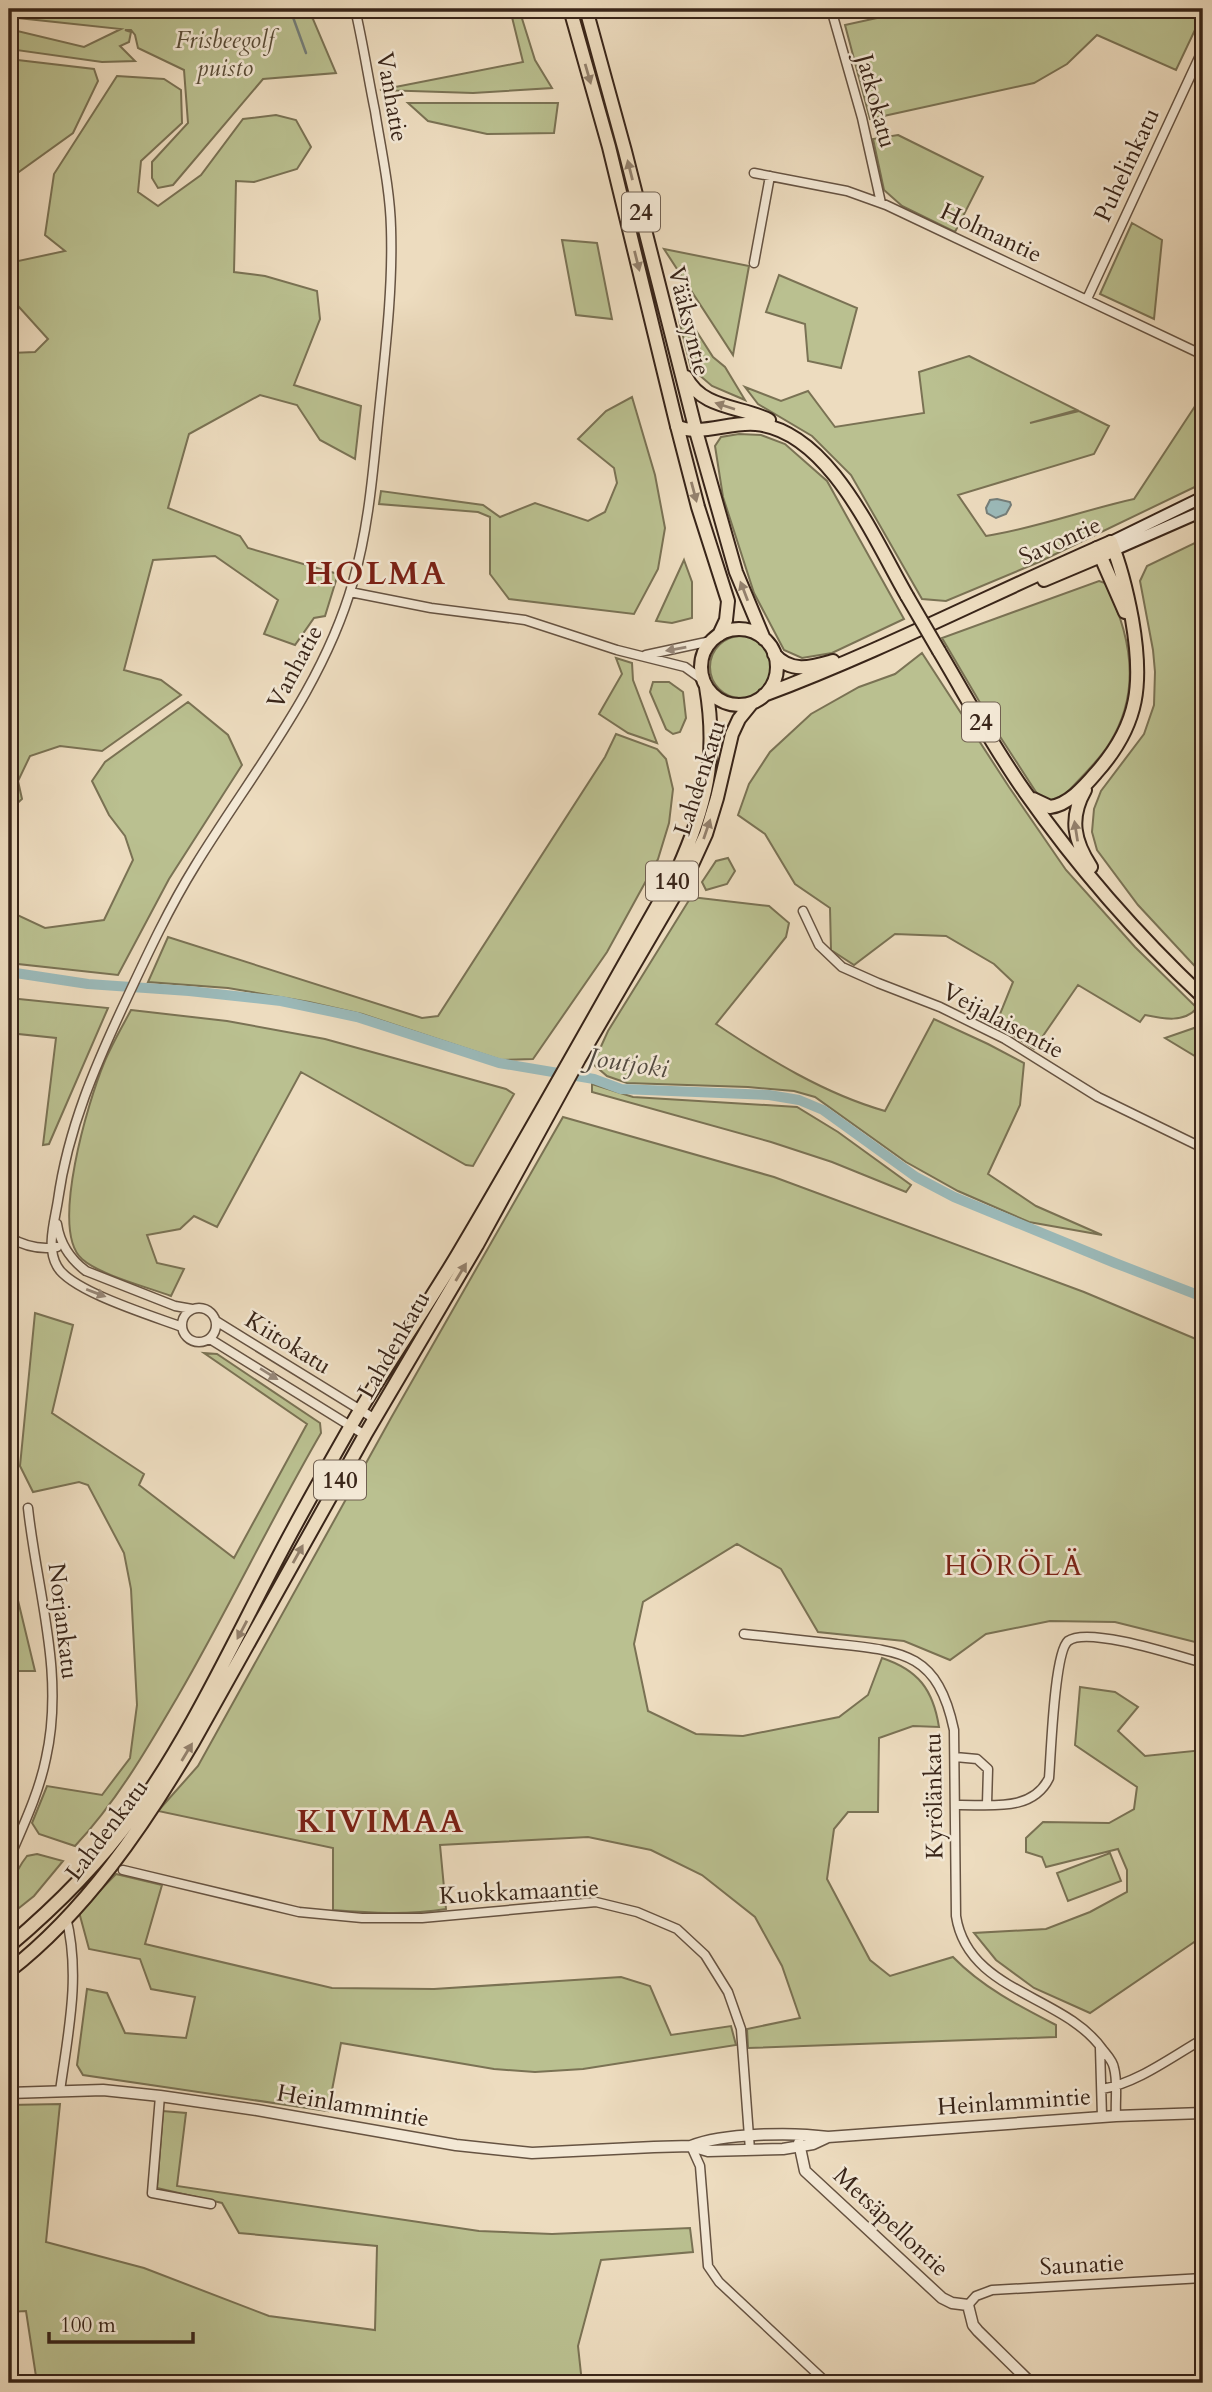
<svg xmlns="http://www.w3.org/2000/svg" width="1212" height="2392" viewBox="0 0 1212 2392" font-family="Cardo,serif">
	<rect width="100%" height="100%" fill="#eddcbf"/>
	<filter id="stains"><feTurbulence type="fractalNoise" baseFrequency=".00286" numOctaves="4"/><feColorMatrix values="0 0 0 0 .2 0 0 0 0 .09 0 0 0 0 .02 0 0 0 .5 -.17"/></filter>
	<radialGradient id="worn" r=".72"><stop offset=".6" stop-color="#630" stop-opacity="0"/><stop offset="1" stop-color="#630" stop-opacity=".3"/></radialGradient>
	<!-- green -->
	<path fill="#bac090" stroke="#7a7254" stroke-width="2" d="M 9,9 L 301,9 L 313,19 L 336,73 L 263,79 L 173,185 L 158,188 L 152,178 L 152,162 L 188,123 L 184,70 L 138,48 L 135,35 L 131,30 L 125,30 L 131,32 L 129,42 L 120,46 L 135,61 L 102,62 L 9,49 L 9,29 L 84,47 L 121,29 L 9,17 Z
		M 510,9 L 519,9 L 535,60 L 552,88 L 473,93 L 380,90 L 523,62 Z
		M 918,9 L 1203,9 L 1203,13 L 1176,70 L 1097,35 L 1067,64 L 1034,83 L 870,119 L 845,25 Z
		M 9,59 L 94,69 L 98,81 L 73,133 L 9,179 Z
		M 117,76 L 164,79 L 181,90 L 182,123 L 141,161 L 138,192 L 158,206 L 201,175 L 243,119 L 276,115 L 296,120 L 311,147 L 297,169 L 254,182 L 236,181 L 234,272 L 265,276 L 317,291 L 320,319 L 294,385 L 361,406 L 355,459 L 320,440 L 297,405 L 260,395 L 189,434 L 168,508 L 240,536 L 248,548 L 338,574 L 325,616 L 314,618 L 295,645 L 264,634 L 278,600 L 215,556 L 153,560 L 124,670 L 161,680 L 181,695 L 102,751 L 60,746 L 30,756 L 18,781 L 22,799 L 9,811 L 9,344 L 11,353 L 35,352 L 48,339 L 9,296 L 18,261 L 65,251 L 45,235 L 54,174 Z
		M 408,103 L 558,103 L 554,133 L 487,134 L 428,121 Z
		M 898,135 L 983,177 L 955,232 L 902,206 L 884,190 L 873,139 Z
		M 1132,223 L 1162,240 L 1154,319 L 1100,294 Z
		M 562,240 L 597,243 L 612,319 L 576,315 Z
		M 664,249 L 749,266 L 733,355 Z
		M 779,275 L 857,308 L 841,368 L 808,361 L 805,324 L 766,312 Z
		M 688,318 L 713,357 L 725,367 L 745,400 L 712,386 L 691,368 L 679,320 Z
		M 969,356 L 1077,410 L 1030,423 L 1079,411 L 1109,426 L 1094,454 L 958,495 L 986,536 C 1037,528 1084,510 1134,499 L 1203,394 L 1203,483 L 1039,562 L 946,601 L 922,599 L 851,475 L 812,436 L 758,404 L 745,387 L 781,401 L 808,391 L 835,427 L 924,413 L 919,372 Z
		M 632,397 L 655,475 L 665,528 L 658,569 L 634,614 L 509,599 L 490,574 L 490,517 L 478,512 L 379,504 L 381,491 L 483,505 L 500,517 L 535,503 L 588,521 L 605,512 L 617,483 L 614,468 L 578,439 L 606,411 Z
		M 739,434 L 761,435 L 785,444 L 827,481 L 904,619 L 832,653 L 802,658 L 784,650 L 754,593 L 723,497 L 715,446 L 721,437 Z
		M 1203,539 L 1203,819 L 1196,832 L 1203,841 L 1203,975 L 1138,905 L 1097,850 L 1092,832 L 1094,809 L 1101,791 L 1144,734 L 1154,705 L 1155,672 L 1153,650 L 1140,581 L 1147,566 Z
		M 684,560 L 692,582 L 692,618 L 672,623 L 656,621 Z
		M 1099,581 L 1105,583 C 1131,634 1142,692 1109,744 C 1098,762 1080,778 1066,794 L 1058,800 L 1044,800 L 1036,792 L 999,735 L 942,638 Z
		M710 667a31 31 0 1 1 62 0a31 31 0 1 1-62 0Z
		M 922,653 L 1009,787 L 1066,870 L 1135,947 L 1197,1008 C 1184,1023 1164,1019 1145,1015 L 1140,1022 L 1078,985 L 1034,1049 L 996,1024 L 1013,982 L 994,964 L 946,936 L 895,934 L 854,965 L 831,950 L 830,908 L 795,884 L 765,834 L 738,815 L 749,784 L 770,752 L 811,714 L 859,687 L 895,674 Z
		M 616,658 L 632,663 L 633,680 L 657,743 L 628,733 L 599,714 L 622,674 Z
		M 653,682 L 669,682 L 683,692 L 686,718 L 680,732 L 673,734 L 666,729 L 650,692 Z
		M 188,702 L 228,735 L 242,765 L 169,879 L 118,975 L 9,963 L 9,911 L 45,928 L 104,920 L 133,860 L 125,836 L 109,815 L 92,781 L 105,762 Z
		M 616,734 L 657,749 L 666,759 L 673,789 L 669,823 L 658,859 L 607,952 L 533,1059 L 501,1060 L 362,1014 L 309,1002 L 228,988 L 148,982 L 168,937 L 422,1018 L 438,1016 L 605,757 Z
		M 728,858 L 735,871 L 727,884 L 706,890 L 702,882 L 716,861 Z
		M 691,897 L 769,906 L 789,923 L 786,937 L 716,1024 C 768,1059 825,1094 885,1111 L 934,1019 L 988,1044 L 1024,1063 L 1020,1105 L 988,1174 L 1036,1206 L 1102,1235 L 1029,1222 L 958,1191 L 906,1162 L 815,1097 L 794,1091 L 748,1087 L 627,1083 L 607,1076 L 593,1064 L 608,1031 Z
		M 9,998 L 108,1008 L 49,1144 L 43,1145 L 56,1038 L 9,1033 Z
		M 131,1010 L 227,1021 L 325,1039 L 506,1089 L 514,1094 L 473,1166 L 466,1165 L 301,1072 L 217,1227 L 194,1216 L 180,1229 L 147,1235 L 157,1263 L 184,1269 L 171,1296 C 147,1287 100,1275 82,1259 C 49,1230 89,1099 104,1063 C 112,1044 122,1027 131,1010 Z
		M 1203,1021 L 1203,1061 L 1165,1038 L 1194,1028 Z
		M 592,1084 L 633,1097 L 797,1107 L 838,1132 L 911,1185 L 906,1192 L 832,1162 L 771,1142 L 592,1092 Z
		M 563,1117 L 774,1177 L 1084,1292 L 1203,1342 L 1203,1644 L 1115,1622 L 1050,1621 L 986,1634 L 950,1660 L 904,1641 L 818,1632 L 781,1569 L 737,1544 L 643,1602 L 634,1644 L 648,1711 L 696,1734 L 743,1736 L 839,1717 L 868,1695 L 882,1658 C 918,1670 933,1689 939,1727 L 913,1726 L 879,1738 L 878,1812 L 848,1812 L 834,1829 L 827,1879 L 870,1960 L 890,1976 L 953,1957 C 982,1987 1019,2006 1056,2025 L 1056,2037 L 748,2048 L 747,2029 L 800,2018 L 782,1966 L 755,1917 L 702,1875 L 651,1850 L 588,1837 L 440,1845 L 446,1909 C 408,1915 371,1913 333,1910 L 333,1848 L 158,1811 L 198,1766 L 391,1418 Z
		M 35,1313 L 73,1325 L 52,1413 L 144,1474 L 139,1485 L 234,1558 L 307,1424 L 204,1353 L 217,1354 L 320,1423 L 321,1433 C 271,1519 228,1610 178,1696 C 147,1749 117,1801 75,1846 L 39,1834 L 32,1823 L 47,1786 L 102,1795 L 130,1758 L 137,1705 L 131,1589 L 124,1553 L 88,1485 L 79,1482 L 33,1492 L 20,1466 Z
		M 9,1563 L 35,1671 L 9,1671 Z
		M 1080,1687 L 1115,1692 L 1138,1707 L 1118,1731 L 1145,1756 L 1203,1750 L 1203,1936 L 1090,2013 L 1034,1988 L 996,1960 L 974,1933 L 1046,1929 L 1090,1912 L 1127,1892 L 1127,1870 L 1118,1849 L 1046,1867 L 1042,1857 L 1026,1852 L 1026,1838 L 1043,1822 L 1109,1823 L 1134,1809 L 1137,1787 L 1075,1745 Z
		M 1110,1853 L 1121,1881 L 1068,1901 L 1057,1873 Z
		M 37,1854 L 63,1861 L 34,1896 L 9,1916 C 9,1892 12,1875 27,1856 Z
		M 116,1874 L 162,1885 L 145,1944 L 332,1988 L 434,1989 L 621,1977 L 650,1986 L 671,2035 L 731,2026 L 736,2045 L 583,2069 L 535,2072 L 494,2069 L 341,2043 L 328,2111 L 83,2075 L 77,2065 L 87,1989 L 107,1993 L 125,2033 L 186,2038 L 195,1997 L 151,1989 L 140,1959 L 89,1949 L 79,1912 Z
		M 60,2104 L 46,2242 L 144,2268 L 269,2316 L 375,2330 L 377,2246 L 239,2233 L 222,2203 L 157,2188 L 163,2111 L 186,2113 L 177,2186 L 479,2231 L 552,2234 L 690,2228 L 693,2252 L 601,2260 L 578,2346 L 582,2383 L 37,2383 L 26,2311 L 9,2312 L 9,2105 Z
		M 1203,2375 L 1203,2383 L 1090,2383 Z"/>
	<!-- water -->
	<path fill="#9bbaba" stroke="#747e7a" stroke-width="2" d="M 997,499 L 1010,502 L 1011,505 L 1006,514 L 996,518 L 987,513 L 986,508 L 990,500 Z"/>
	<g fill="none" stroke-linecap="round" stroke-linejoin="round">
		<!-- stream -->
		<path stroke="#747e7a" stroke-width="2.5" d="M 290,9 L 306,53"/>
		<!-- canal -->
		<path stroke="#9bbaba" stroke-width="10" d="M 9,972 L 88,984 L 189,991 L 281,1001 L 357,1017 L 499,1063 L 594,1079 L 621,1089 L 769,1095 L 799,1100 L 823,1110 L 916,1177 L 954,1197 L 1115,1263 L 1203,1297"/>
		<!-- minor casing -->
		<g stroke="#665342" stroke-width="11">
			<path id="minor" d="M 831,9 L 862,118 L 881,203
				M 754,173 L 847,191 L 886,205 L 1203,355
				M 754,263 L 770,176
				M 1087,299 L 1203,49
				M 350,592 L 431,608 L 525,620 L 617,650 L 685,667 L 703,680
				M 646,655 L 711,641
				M 803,911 L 819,945 L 842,967 L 878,983 L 940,1007 L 1005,1039 L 1098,1097 L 1203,1148
				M 57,1224 C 60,1244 70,1259 86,1271 L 175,1306 L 192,1309
				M 9,1237 C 24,1246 39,1250 57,1247
				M182 1325a17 17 0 1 1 34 0a17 17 0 1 1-34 0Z
				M 216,1321 L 375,1419
				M 182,1327 C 153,1316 70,1291 57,1266 C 46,1247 55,1220 58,1200 C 68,1128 96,1064 127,998 C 148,953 169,908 195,866 C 252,773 323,688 353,582 C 369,527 373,470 379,413 C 385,353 393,290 391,228 C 390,189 381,149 375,111 C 368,77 363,43 355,9
				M 210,1339 L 365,1435
				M 744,1634 C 775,1637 806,1641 836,1644 C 905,1651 938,1654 954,1730 L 956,1916 C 968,1993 1064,1994 1103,2050 C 1107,2055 1113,2061 1114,2068 C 1118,2082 1115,2101 1116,2116
				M 955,1757 L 977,1759 L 988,1769 L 987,1804
				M 955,1805 C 989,1804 1032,1813 1049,1778 C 1051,1755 1054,1653 1068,1641 C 1088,1626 1178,1656 1203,1663
				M 9,1859 C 23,1826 39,1793 46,1758 C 65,1673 37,1592 28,1508
				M 123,1870 L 299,1912 L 362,1918 L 422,1918 L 596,1902 L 637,1912 L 677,1929 L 705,1955 L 728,1992 L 741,2029 L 750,2150
				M 1100,2048 L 1102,2117
				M 1102,2089 C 1136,2084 1173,2056 1203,2039
				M 60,2091 C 68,2033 81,1975 66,1917
				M 160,2096 L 152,2193 L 211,2204
				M 691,2146 L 700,2166 L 708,2266 L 719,2282 L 827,2383
				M 968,2305 L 976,2296 L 992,2290 L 1203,2278"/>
		</g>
		<!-- tertiary casing -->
		<g stroke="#665342" stroke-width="13">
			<path id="tertiary" d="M 9,2093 L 103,2090 L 160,2096 L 257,2110 L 456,2145 L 532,2153 L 654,2147 L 691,2146 L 708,2151 L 783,2149 L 813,2144 L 828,2137
				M 799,2143 L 805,2171 L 942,2298 L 952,2303 L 968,2305 L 973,2325 L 978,2331 L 1031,2383
				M 691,2146 C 723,2133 793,2132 828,2137 L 1116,2116 L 1203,2113"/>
		</g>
		<!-- secondary casing -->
		<g stroke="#392519" stroke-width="14">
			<path id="secondary" d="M 1111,542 L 1203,497
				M 1114,550 L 1203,511"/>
		</g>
		<!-- primary casing -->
		<g stroke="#392519" stroke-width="16">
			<path id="primary" d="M 677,426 L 698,507 L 728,601 L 726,620 L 719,635
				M 696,431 L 736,572 L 764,639
				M 1044,580 L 1108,553
				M701 667a38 38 0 1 1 76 0a38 38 0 1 1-76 0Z
				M 774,654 C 791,674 812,667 833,661
				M 764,695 C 882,651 995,592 1111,542
				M 9,1946 C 55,1907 97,1866 132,1817 C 192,1734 234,1640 282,1550 C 302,1512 323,1475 344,1438 C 379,1375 421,1316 458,1254 C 533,1128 604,999 677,871 C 706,807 718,757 706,687
				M 9,1971 C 85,1912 143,1827 192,1744 L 365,1435 L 477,1245 L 579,1059 L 690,869 L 706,834 L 717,798 L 732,734 L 739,719 L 752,703"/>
		</g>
		<!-- trunk casing -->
		<g stroke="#392519" stroke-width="16">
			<path id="trunk" d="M 570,9 L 609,147 L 677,426 C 697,437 731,421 756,424 C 829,431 874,539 907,596
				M 586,9 L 625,151 L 696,431
				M 686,377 C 702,409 741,406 769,420
				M 1097,548 L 1125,612
				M 939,651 C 967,698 993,747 1025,792 C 1077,866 1137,935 1203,997
				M 1085,790 C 1069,818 1074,841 1091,867
				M 1033,799 L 1050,807 C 1068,805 1084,787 1096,773 C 1140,724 1143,682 1132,619 C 1127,592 1121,567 1111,542"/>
		</g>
		<!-- minor -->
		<use href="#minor" stroke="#f3e8d5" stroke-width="8"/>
		<!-- tertiary -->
		<use href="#tertiary" stroke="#f3e8d5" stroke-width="10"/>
		<!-- secondary -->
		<use href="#secondary" stroke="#f3e8d5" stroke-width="10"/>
		<!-- primary -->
		<use href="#primary" stroke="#eddcbf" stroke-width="12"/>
		<!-- trunk -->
		<use href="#trunk" stroke="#eddcbf" stroke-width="12"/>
		<!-- trunk-bridge casing -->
		<g stroke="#392519" stroke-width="16" stroke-linecap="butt">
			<path id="trunk-bridge" d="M 907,596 L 939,651"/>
		</g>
		<!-- trunk-bridge -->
		<use href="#trunk-bridge" stroke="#eddcbf" stroke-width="12"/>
	</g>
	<!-- one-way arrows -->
	<defs><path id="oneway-solid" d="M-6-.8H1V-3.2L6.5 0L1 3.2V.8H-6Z" transform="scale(1.75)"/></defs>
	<g fill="#93806c">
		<use href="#oneway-solid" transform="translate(588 74) rotate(74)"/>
		<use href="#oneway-solid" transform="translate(630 170) rotate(-104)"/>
		<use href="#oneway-solid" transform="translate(637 261) rotate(76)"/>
		<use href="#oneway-solid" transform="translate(725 406) rotate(-162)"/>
		<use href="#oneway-solid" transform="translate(694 492) rotate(75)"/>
		<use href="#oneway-solid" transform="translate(744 591) rotate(-111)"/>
		<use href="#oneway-solid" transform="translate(707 829) rotate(-71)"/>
		<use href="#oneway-solid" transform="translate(1076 831) rotate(-99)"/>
		<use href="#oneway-solid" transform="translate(461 1272) rotate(-59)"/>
		<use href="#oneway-solid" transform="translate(298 1554) rotate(-61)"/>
		<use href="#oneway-solid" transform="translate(242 1630) rotate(118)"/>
		<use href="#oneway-solid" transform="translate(187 1752) rotate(-59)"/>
	</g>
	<g fill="#968677">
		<use href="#oneway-solid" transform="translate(676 649) rotate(170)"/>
		<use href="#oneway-solid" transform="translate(96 1293) rotate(21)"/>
		<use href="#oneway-solid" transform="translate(269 1374) rotate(32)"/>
	</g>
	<g text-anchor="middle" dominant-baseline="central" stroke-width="5" stroke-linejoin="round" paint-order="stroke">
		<!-- shield labels -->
		<g fill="#f3e8d5" stroke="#716051" stroke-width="2">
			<rect x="622" y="192.5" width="38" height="39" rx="5"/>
			<rect x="962" y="702.5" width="38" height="39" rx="5"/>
			<rect x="646" y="861.5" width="52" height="39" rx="5"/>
			<rect x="314" y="1460.5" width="52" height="39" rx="5"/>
		</g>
		<g font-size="23" font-weight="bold" fill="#392519">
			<text x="641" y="212">24</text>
			<text x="981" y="722">24</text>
			<text x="672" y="881">140</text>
			<text x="340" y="1480">140</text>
		</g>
		<!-- park labels -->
		<g font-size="24" font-style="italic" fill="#594c37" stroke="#f3e8d5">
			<text x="225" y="40">Frisbeegolf<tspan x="225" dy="28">puisto</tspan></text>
		</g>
		<!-- street labels -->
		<g font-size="24" fill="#392519" stroke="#f3e8d5">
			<text transform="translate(392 97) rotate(80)">Vanhatie</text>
			<text transform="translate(876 101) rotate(75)">Jatkokatu</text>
			<text transform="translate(1127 165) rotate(-65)">Puhelinkatu</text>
			<text transform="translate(991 233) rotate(25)">Holmantie</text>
			<text transform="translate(689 321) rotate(76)">Vääksyntie</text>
			<text transform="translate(1060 541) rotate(-24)">Savontie</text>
			<text transform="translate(295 667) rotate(-62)">Vanhatie</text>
			<text transform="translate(700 778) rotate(-72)">Lahdenkatu</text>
			<text transform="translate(1003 1021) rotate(28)">Veijalaisentie</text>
			<text transform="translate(288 1343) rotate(32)">Kiitokatu</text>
			<text transform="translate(394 1345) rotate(-60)">Lahdenkatu</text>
			<text transform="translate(63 1621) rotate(83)">Norjankatu</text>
			<text transform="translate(934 1796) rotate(-91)">Kyrölänkatu</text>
			<text transform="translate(107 1830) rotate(-53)">Lahdenkatu</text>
			<text transform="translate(519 1892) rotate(-3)">Kuokkamaantie</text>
			<text transform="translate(1014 2102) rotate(-4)">Heinlammintie</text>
			<text transform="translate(353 2106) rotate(10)">Heinlammintie</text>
			<text transform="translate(891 2222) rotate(43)">Metsäpellontie</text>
			<text transform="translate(1082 2265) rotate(-3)">Saunatie</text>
		</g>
		<!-- water labels -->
		<g font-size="26" font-style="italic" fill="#524a41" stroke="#f3e8d5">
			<text transform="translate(628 1063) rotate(9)">Joutjoki</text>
		</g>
		<!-- quarter labels -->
		<g font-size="28" letter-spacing="2" fill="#7a1f14" stroke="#f3e8d5">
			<text x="1014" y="1566">HÖRÖLÄ</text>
		</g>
		<!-- district labels -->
		<g font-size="32" font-weight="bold" letter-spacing="2" fill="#7a1f14" stroke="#f3e8d5">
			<text x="376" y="574">HOLMA</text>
			<text x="381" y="1822">KIVIMAA</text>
		</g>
	</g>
	<!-- margin -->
	<rect width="1212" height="2392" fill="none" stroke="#eddcbf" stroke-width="35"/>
	<rect x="10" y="10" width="1191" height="2371" fill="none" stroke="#392519" stroke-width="3.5"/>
	<rect x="18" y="18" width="1177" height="2357" fill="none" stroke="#392519" stroke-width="2"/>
	<!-- scale -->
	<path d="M49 2332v10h144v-10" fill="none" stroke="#392519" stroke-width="3.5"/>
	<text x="60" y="2332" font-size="21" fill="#392519" stroke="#f3e8d5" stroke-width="5" paint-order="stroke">100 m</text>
	<rect width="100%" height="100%" filter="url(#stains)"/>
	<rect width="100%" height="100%" fill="url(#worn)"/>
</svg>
